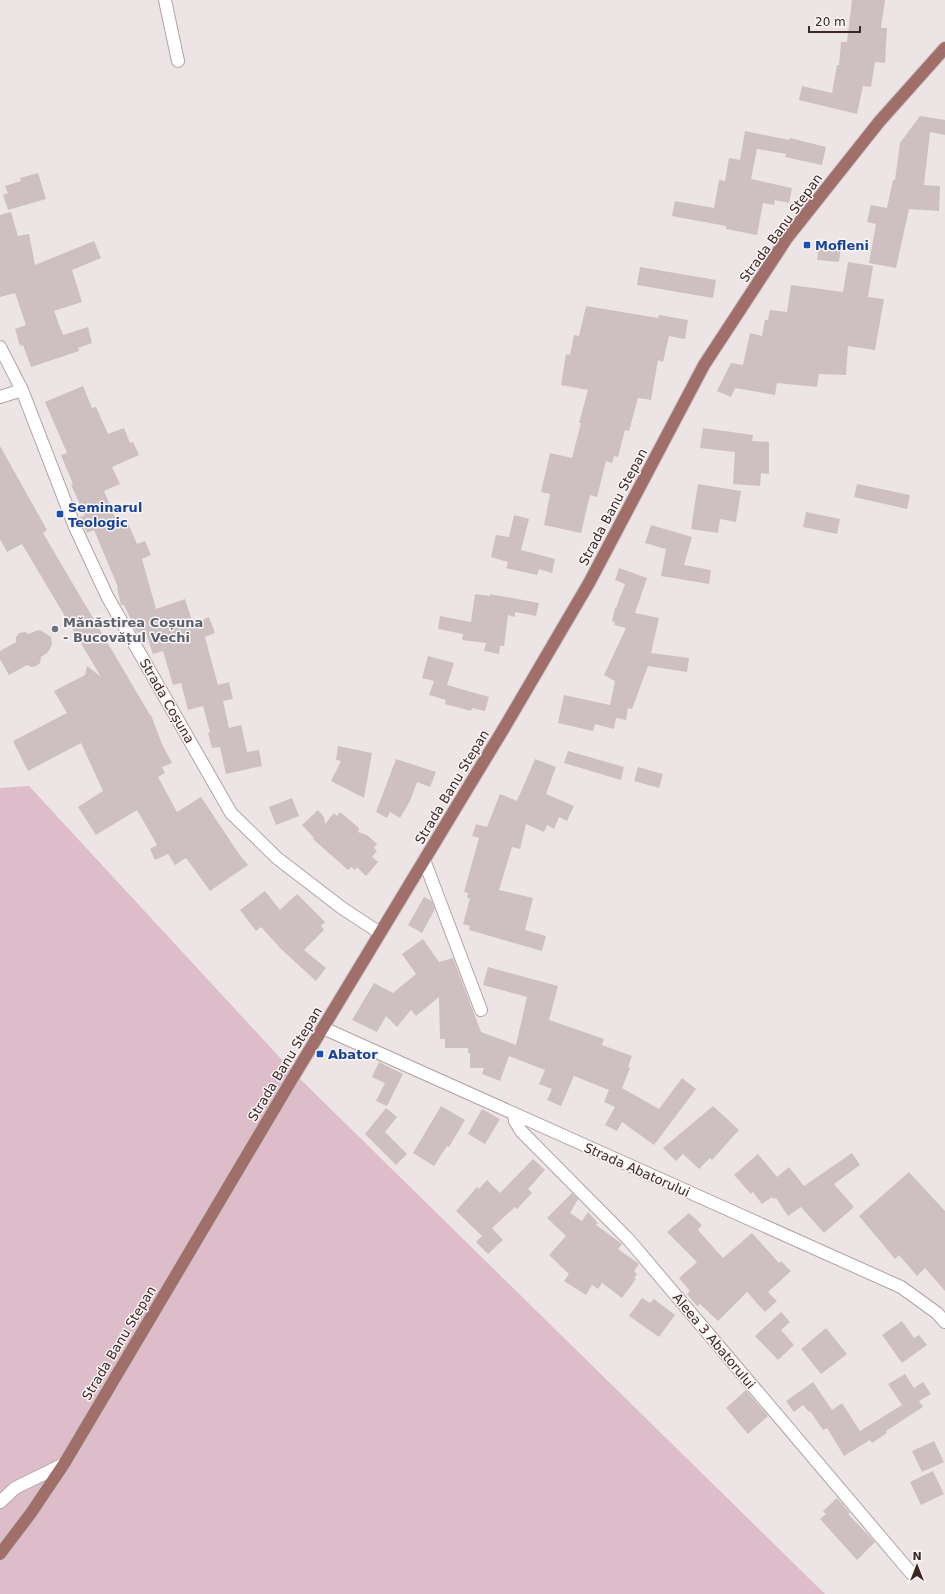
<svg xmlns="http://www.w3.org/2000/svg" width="945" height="1594" viewBox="0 0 945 1594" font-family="'DejaVu Sans',sans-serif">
	<rect width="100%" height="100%" fill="#ede4e5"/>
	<!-- green -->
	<path fill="#ddbdc9" d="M 29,786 L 295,1074 L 825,1594 L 0,1594 L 0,788 Z"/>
	<!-- building -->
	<path fill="#cec0c1" d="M 852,0 L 885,0 L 881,28 L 887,28 L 885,63 L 875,62 L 871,87 L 863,86 L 857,114 L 799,100 L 802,86 L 832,93 L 837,65 L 839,65 L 841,42 L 847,42 Z
		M 920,116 L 945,120 L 945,135 L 930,132 L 924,185 L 940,186 L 939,211 L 909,209 L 896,268 L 869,263 L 876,224 L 867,222 L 871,205 L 887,208 L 893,180 L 895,180 L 900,143 Z
		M 745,131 L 789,140 L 790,138 L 826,147 L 822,165 L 785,157 L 786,154 L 757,149 L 751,179 L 792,188 L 789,203 L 775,200 L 774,205 L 763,203 L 757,235 L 726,229 L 726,226 L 672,216 L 675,201 L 714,208 L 719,180 L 725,181 L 729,158 L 740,160 Z
		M 38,173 L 46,199 L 8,210 L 3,195 L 8,193 L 5,186 L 21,181 L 20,178 Z
		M 11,212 L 18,236 L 29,234 L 35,265 L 94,241 L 101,258 L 72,270 L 82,302 L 54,311 L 63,335 L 88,327 L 92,343 L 78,348 L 79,351 L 31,367 L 23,345 L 20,346 L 15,329 L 26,325 L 15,293 L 0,297 L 0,215 Z
		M 819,245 L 841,247 L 839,262 L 817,260 Z
		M 848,262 L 873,266 L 868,297 L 884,299 L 875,350 L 848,346 L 846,375 L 819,374 L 817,387 L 777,383 L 775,395 L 735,388 L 731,397 L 717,391 L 731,363 L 743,365 L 750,333 L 762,336 L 765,320 L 768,320 L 770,310 L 787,312 L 791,285 L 843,292 Z
		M 640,267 L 716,280 L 713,298 L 637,285 Z
		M 586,306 L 658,318 L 659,315 L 688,320 L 685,339 L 669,336 L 663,362 L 658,360 L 651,400 L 638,398 L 629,431 L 625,430 L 618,457 L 614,456 L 612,463 L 606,461 L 597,497 L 590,495 L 581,533 L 544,525 L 550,494 L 541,492 L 550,453 L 572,458 L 581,423 L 579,423 L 588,390 L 561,385 L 566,354 L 570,355 L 574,335 L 579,336 Z
		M 83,386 L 92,408 L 96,407 L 108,434 L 124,428 L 130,443 L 133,442 L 139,455 L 112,467 L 120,484 L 104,491 L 119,527 L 128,523 L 137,544 L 145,541 L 151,555 L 142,559 L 156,609 L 185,599 L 193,624 L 209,617 L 215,633 L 205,637 L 218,685 L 229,682 L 233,699 L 223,701 L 229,728 L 241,725 L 247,752 L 259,750 L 262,766 L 226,774 L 220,747 L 212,748 L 208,733 L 210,732 L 203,706 L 188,710 L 181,683 L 173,685 L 163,651 L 153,654 L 145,630 L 137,633 L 124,605 L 121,605 L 117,588 L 118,587 L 94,530 L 87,533 L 80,517 L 85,515 L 71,485 L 73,484 L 61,455 L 67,453 L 45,402 Z
		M 703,428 L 753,435 L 752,441 L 769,442 L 769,474 L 761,473 L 760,486 L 733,484 L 735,452 L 700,448 Z
		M 0,446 L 47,530 L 43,533 L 150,715 L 151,715 L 162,744 L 172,763 L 162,767 L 165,773 L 158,777 L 177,812 L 201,797 L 239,854 L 248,865 L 210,891 L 186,858 L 175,865 L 168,854 L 155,860 L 150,849 L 157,845 L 137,810 L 96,835 L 78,807 L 103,791 L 81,743 L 28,771 L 13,741 L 67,713 L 54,691 L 85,675 L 87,666 L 101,677 L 22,544 L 7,552 L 0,539 Z
		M 698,484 L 741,491 L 736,522 L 720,519 L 718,533 L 691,529 Z
		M 857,484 L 910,495 L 907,509 L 854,497 Z
		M 806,512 L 840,519 L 837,534 L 803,527 Z
		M 514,515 L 529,519 L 521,550 L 555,559 L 552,573 L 539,569 L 537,575 L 506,568 L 508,562 L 491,557 L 496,535 L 509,537 Z
		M 651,525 L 692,537 L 684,565 L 711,570 L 709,584 L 661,576 L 666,549 L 645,543 Z
		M 619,568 L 647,578 L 635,613 L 659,618 L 651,653 L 689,658 L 687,672 L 648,666 L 632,709 L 628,708 L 626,720 L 616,718 L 614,729 L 595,724 L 593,731 L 558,723 L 564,695 L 610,705 L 615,681 L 604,675 L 626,628 L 614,625 L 615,622 L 612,621 L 615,608 L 616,608 L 625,584 L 615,580 Z
		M 475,594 L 490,596 L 490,594 L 539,603 L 536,616 L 515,612 L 515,617 L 508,615 L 504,646 L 500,646 L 499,654 L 484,651 L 486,643 L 462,640 L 463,634 L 438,629 L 440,616 L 471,622 Z
		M 40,630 L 51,637 L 52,644 L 50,649 L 47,653 L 41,657 L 40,663 L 36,666 L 31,667 L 27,665 L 9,675 L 0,659 L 0,651 L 16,642 L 16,637 L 19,633 L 25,632 L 29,634 L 35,631 Z
		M 428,656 L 454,663 L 447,685 L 489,697 L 485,711 L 472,708 L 471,711 L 445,704 L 446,700 L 429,695 L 434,681 L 422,678 Z
		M 338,746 L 372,753 L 364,798 L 331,781 L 341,761 L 336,760 Z
		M 568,751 L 624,767 L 621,780 L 564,763 Z
		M 396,759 L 436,772 L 430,787 L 417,782 L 410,801 L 400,818 L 390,812 L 387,818 L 376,812 Z
		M 535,759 L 556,767 L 546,794 L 574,806 L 567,821 L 559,817 L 554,829 L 547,825 L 544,832 L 526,824 L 520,849 L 512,847 L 499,890 L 533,898 L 525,930 L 546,936 L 542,951 L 469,930 L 470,926 L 463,924 L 470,898 L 467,898 L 468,893 L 464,892 L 479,838 L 472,836 L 476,824 L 487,827 L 500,794 L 517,801 Z
		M 638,767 L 663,774 L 659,788 L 634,781 Z
		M 292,798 L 299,816 L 276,825 L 269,807 Z
		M 318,810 L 324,817 L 325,824 L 334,813 L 337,816 L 340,812 L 359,828 L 358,832 L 367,835 L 377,844 L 374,848 L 377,851 L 372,857 L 378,862 L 366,876 L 357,867 L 355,870 L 351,867 L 348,870 L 313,839 L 314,838 L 302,825 Z
		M 265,891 L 280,910 L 297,894 L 325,922 L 321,926 L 324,930 L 304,950 L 326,968 L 316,981 L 282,950 L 261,927 L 256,931 L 240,910 Z
		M 424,897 L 432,901 L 435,909 L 422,933 L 408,925 Z
		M 423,939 L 439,962 L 453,958 L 481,1032 L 516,1045 L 527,997 L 483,985 L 488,967 L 558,986 L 549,1020 L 604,1039 L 602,1045 L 632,1056 L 628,1067 L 630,1068 L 622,1088 L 659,1109 L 682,1078 L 696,1089 L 654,1145 L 622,1122 L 617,1131 L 605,1125 L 615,1107 L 604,1102 L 609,1090 L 574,1076 L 561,1106 L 547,1100 L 552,1089 L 539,1084 L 545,1070 L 509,1056 L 500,1081 L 482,1074 L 484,1068 L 470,1068 L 470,1053 L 468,1053 L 468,1048 L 445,1048 L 445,1039 L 440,1039 L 439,997 L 416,1016 L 411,1010 L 397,1027 L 386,1016 L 377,1032 L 352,1020 L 374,983 L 393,993 L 416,974 L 402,954 Z
		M 379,1062 L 403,1074 L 387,1106 L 376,1101 L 385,1083 L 372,1077 Z
		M 441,1106 L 465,1120 L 449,1147 L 447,1146 L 434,1166 L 413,1153 Z
		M 713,1106 L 739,1130 L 712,1160 L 710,1158 L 699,1169 L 683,1154 L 676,1161 L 663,1148 Z
		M 386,1108 L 397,1117 L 385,1132 L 407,1154 L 396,1165 L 365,1134 Z
		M 482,1109 L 500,1119 L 485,1144 L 468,1134 Z
		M 852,1153 L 860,1165 L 834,1184 L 854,1207 L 824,1233 L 801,1207 L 788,1216 L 776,1198 L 774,1199 L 772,1197 L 762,1204 L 753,1192 L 751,1194 L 734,1175 L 758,1154 L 777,1177 L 789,1167 L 804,1186 Z
		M 533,1159 L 545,1170 L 528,1189 L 532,1193 L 517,1209 L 515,1207 L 492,1228 L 503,1240 L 488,1254 L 476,1242 L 482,1236 L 456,1211 L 477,1187 L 479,1189 L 487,1180 L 500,1193 Z
		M 909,1172 L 945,1211 L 945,1291 L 925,1268 L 917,1276 L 899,1255 L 895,1259 L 859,1216 Z
		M 572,1193 L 578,1199 L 570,1213 L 582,1221 L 588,1212 L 598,1223 L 596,1225 L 622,1244 L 618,1249 L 639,1264 L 634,1271 L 637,1274 L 634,1278 L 636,1279 L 622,1298 L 602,1283 L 598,1289 L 592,1285 L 586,1295 L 564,1281 L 569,1274 L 549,1255 L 566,1236 L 547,1218 Z
		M 689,1213 L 702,1225 L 698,1230 L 723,1258 L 752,1233 L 779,1263 L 781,1261 L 791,1271 L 768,1292 L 777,1301 L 765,1312 L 747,1292 L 718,1321 L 700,1304 L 697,1306 L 687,1294 L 690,1291 L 679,1278 L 697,1262 L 667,1232 Z
		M 642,1298 L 650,1303 L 654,1299 L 675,1315 L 659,1337 L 629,1316 Z
		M 781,1312 L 790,1322 L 781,1330 L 794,1345 L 778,1360 L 755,1336 Z
		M 902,1321 L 914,1338 L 919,1335 L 927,1345 L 902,1363 L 882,1335 Z
		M 826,1328 L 847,1354 L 821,1374 L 801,1349 Z
		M 905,1374 L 914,1388 L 923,1382 L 931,1394 L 919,1401 L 923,1407 L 886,1431 L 887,1433 L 872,1443 L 870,1440 L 844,1456 L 827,1428 L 823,1430 L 810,1411 L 809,1412 L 803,1405 L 794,1412 L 786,1401 L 813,1382 L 832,1410 L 842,1403 L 860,1431 L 902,1405 L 888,1384 Z
		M 746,1390 L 768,1416 L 748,1434 L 726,1408 Z
		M 934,1441 L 944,1462 L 922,1472 L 912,1451 Z
		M 933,1471 L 944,1494 L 921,1505 L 910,1482 Z
		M 837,1498 L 850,1513 L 848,1514 L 875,1542 L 857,1560 L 820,1519 L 826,1514 L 823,1511 Z"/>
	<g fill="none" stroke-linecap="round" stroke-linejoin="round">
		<!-- minor casing -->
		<g stroke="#b2a3a3" stroke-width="14">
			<path id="minor" d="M 165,0 L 178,61
				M 0,347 L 22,390 L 75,527 L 107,596 L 231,813 L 277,858 L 342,908 L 380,933
				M 0,397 L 22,390
				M 424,860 L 481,1010
				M 323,1028 L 901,1287 L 937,1313 L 945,1322
				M 514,1114 L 515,1121 L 521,1131 L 629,1240 L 911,1573
				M 0,1502 L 15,1488 L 64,1464"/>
		</g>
		<!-- major casing -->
		<g stroke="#c9c2c2" stroke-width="14">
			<path id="major" d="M 0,1554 L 31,1513 L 64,1464 L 295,1074 L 507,723 L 589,583 L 704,365 L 787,238 L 879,122 L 945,48"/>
		</g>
		<!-- minor -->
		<use href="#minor" stroke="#fff" stroke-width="12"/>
		<!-- major -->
		<use href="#major" stroke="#a16f6a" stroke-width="12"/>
	</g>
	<!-- markers -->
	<g fill="#1a4fb4" stroke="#f9f4f5" stroke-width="1.5">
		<rect x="803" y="241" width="8" height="8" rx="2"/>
		<rect x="56" y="510" width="8" height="8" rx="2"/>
		<rect x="316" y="1050" width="8" height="8" rx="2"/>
	</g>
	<circle fill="#6b7280" stroke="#f9f4f5" stroke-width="1.5" cx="55" cy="629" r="4"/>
	<g text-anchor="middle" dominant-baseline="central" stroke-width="3" stroke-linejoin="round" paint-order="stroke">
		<!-- street labels -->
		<g font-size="13" fill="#3e2624" stroke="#f9f4f5">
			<text transform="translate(781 228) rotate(-54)">Strada Banu Stepan</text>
			<text transform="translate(613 507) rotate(-62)">Strada Banu Stepan</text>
			<text transform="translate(167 701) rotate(60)">Strada Coșuna</text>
			<text transform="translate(452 787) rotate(-59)">Strada Banu Stepan</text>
			<text transform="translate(285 1064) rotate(-59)">Strada Banu Stepan</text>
			<text transform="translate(637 1170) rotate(24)">Strada Abatorului</text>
			<text transform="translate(714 1341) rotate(50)">Aleea 3 Abatorului</text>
			<text transform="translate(119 1343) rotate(-59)">Strada Banu Stepan</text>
		</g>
		<!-- transit labels -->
		<g font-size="13" font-weight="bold" fill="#164399" stroke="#f9f4f5" text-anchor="start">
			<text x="815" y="245">Mofleni</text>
			<text x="68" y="507">Seminarul<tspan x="68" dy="15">Teologic</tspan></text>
			<text x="328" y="1054">Abator</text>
		</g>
		<!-- worship labels -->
		<g font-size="13" font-weight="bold" fill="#5b616d" stroke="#f9f4f5" text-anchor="start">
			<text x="63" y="622">Mănăstirea Coșuna<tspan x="63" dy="15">- Bucovățul Vechi</tspan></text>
		</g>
	</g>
	<!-- north arrow -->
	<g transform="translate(917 1566)" stroke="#f9f4f5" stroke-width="3" paint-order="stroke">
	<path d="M0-3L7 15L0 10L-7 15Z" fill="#3e2624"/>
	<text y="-6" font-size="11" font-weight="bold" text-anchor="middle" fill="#3e2624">N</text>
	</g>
	<!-- scale -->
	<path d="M809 26v6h51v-6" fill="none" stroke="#3e2624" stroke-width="2"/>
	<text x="815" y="26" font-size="12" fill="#3e2624" stroke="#f9f4f5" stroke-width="3" paint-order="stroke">20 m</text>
</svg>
